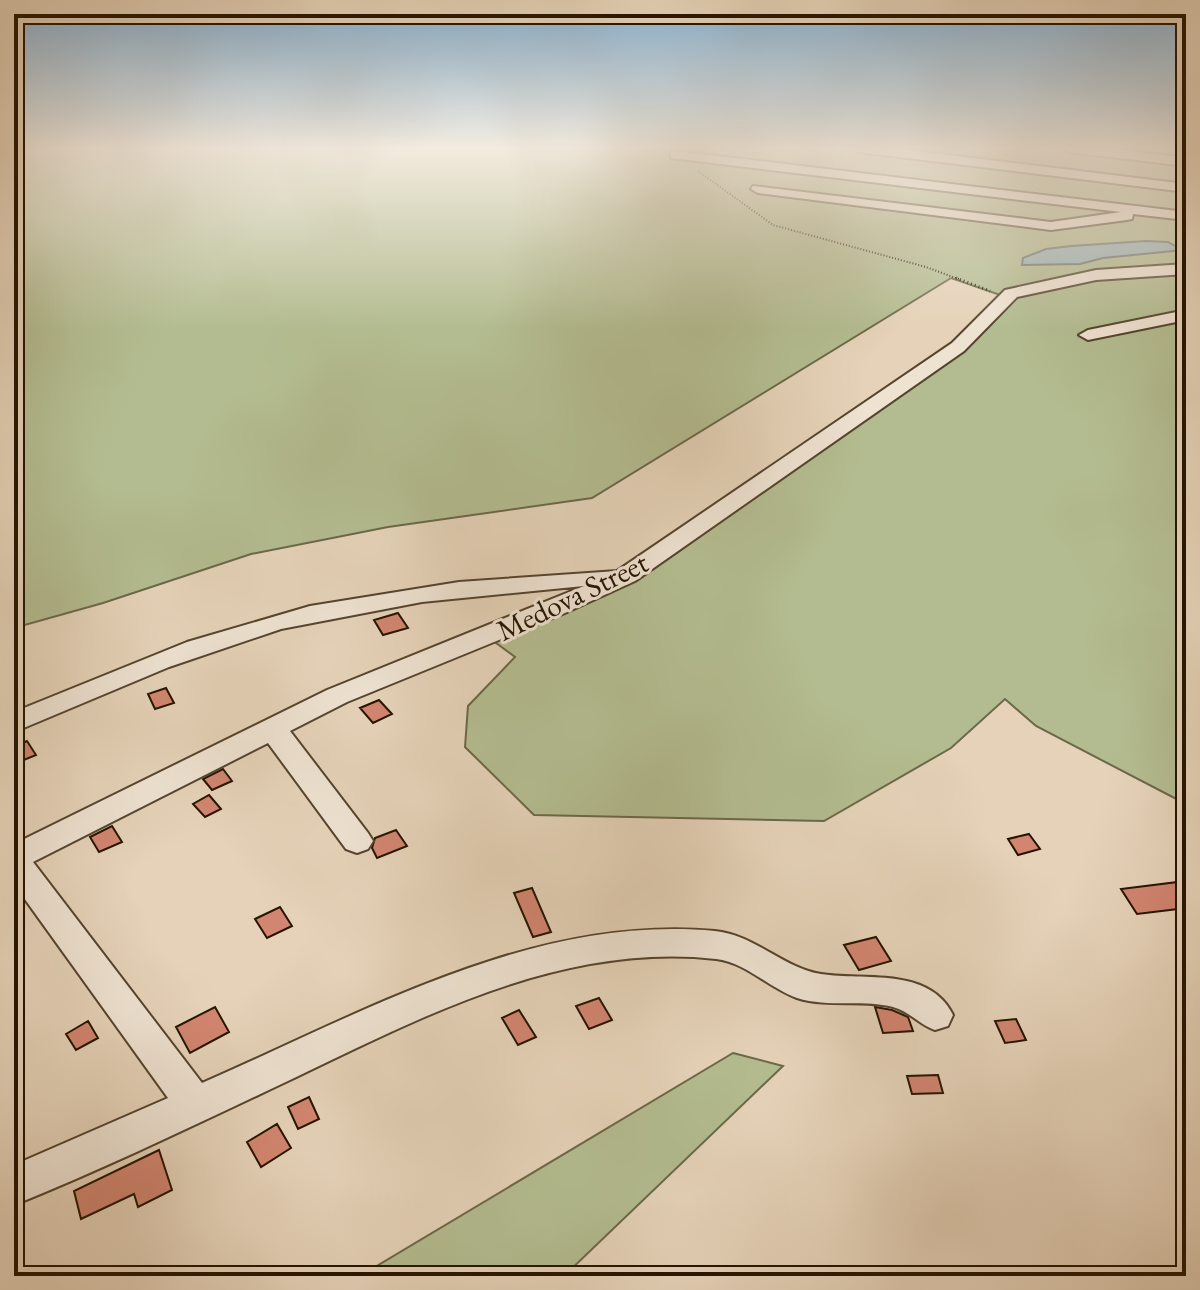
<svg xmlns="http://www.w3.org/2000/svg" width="1200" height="1290" viewBox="0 0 1200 1290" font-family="'EB Garamond',serif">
	<rect width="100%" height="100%" fill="#e5d2b8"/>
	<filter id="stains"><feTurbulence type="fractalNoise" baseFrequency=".0025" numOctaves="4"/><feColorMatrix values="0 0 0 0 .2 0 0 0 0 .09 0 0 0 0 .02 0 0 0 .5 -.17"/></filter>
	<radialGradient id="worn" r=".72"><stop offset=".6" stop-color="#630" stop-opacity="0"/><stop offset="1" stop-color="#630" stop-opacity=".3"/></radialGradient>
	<!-- green -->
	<path fill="#b3bc90" stroke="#6c6848" stroke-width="2" d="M 14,148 L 1186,148 L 1186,804 L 1036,726 L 1005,699 L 951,748 L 824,821 L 534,815 L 465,747 L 468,706 L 515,657 L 492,640 L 561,612 L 966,347 L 1009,298 L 951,278 L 592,498 L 388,527 L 251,554 L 103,603 L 14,628 Z
		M 733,1053 L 783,1066 L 564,1276 L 360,1276 Z"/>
	<!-- water -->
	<path fill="#9bb5ba" stroke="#6c7570" stroke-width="2" d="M 1146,241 L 1168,242 L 1183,250 L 1103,258 L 1080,264 L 1022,265 L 1023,258 L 1046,249 L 1071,246 Z"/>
	<!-- building -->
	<path fill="#d28570" stroke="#251400" stroke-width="2" d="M 398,613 L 408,628 L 383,635 L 374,620 Z
		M 166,688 L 174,703 L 155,709 L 148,694 Z
		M 379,700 L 392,714 L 373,723 L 360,708 Z
		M 27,741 L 36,755 L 14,764 L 14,747 Z
		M 223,769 L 232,781 L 212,790 L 203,779 Z
		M 209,795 L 221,809 L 205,817 L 193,804 Z
		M 112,826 L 122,842 L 99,852 L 90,837 Z
		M 396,830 L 407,846 L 377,858 L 372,848 L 375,838 Z
		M 1029,834 L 1040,849 L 1018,855 L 1008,839 Z
		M 1186,881 L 1186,908 L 1137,914 L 1121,889 Z
		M 532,888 L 551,932 L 533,937 L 514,893 Z
		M 280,907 L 292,926 L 267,938 L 255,919 Z
		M 876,937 L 891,961 L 859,970 L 844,945 Z
		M 599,998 L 612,1020 L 589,1029 L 576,1006 Z
		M 215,1007 L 229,1032 L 190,1053 L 176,1027 Z
		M 875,1007 L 892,1010 L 908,1017 L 913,1031 L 883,1033 Z
		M 519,1010 L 536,1037 L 518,1045 L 502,1018 Z
		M 1016,1019 L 1026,1040 L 1005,1043 L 995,1021 Z
		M 88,1021 L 98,1038 L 76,1050 L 66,1034 Z
		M 938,1075 L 943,1093 L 912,1094 L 907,1076 Z
		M 309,1097 L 319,1119 L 298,1129 L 288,1107 Z
		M 277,1124 L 291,1148 L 261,1167 L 247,1142 Z
		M 159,1150 L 172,1190 L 138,1207 L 134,1194 L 81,1219 L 74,1191 Z"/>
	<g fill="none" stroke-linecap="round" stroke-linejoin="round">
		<!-- minor casing -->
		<g stroke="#55442e" stroke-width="4">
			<path id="minor" d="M 852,148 L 892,148 L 1186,184 L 1186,192 L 858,152 Z
				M 1063,148 L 1104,148 L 1186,158 L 1186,166 L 1069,152 Z
				M 676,151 L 1186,212 L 1186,220 L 1133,214 L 1132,219 L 1127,220 L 1051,230 L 758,193 L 751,189 L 753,186 L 1051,222 L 1121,212 L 671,158 L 671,152 Z
				M 1186,264 L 1186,274 L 1096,280 L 1017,297 L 964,351 L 635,581 L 565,613 L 347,702 L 290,731 L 368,833 L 373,841 L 368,849 L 357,853 L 346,849 L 268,743 L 33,862 L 202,1083 C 363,1013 533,914 715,931 C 755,935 783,968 821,974 C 864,981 929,966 953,1015 L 948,1026 L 935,1030 C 920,1025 909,1011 893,1007 C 861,999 829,1008 797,998 C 769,988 745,962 716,959 C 564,942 423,1016 290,1080 C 199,1123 108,1167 14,1205 L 14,1165 L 168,1098 L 14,884 L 14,844 L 327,690 L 584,586 L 422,602 L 281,629 L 169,667 L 14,732 L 14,712 L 187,642 L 310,606 L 459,582 L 617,571 L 952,343 L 1005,290 L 1096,270 Z
				M 1186,310 L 1186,320 L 1088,340 L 1079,335 L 1088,330 Z"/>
		</g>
		<!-- path-far1 -->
		<path stroke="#251400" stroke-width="2" stroke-dasharray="1 2" stroke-linecap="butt" d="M 698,171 L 773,225 L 926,267 L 961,280"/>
		<!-- path -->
		<path stroke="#251400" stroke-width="3" stroke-dasharray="1 3" stroke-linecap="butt" d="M 956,278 L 990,291"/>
		<!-- minor -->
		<use href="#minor" fill="#eee2d1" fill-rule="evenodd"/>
	</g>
	<!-- sky -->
	<linearGradient id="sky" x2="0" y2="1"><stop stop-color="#89b4d6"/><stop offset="0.45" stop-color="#f3ebdf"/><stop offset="1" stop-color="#f3ebdf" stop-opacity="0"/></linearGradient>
	<rect width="1200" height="329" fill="url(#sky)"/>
	<g text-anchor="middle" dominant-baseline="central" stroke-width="6" stroke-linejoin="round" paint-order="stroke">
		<!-- street labels -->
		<g font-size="30" fill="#251400" stroke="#eee2d1">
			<text transform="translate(572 596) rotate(-26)">Medova Street</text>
		</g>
	</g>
	<!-- margin -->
	<rect width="1200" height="1290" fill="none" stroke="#e5d2b8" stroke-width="48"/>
	<rect x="16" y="16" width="1168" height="1258" fill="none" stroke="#251400" stroke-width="4"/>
	<rect x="24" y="24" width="1152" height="1242" fill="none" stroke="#251400" stroke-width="2"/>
	<rect width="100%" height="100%" filter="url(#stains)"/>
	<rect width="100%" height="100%" fill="url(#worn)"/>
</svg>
